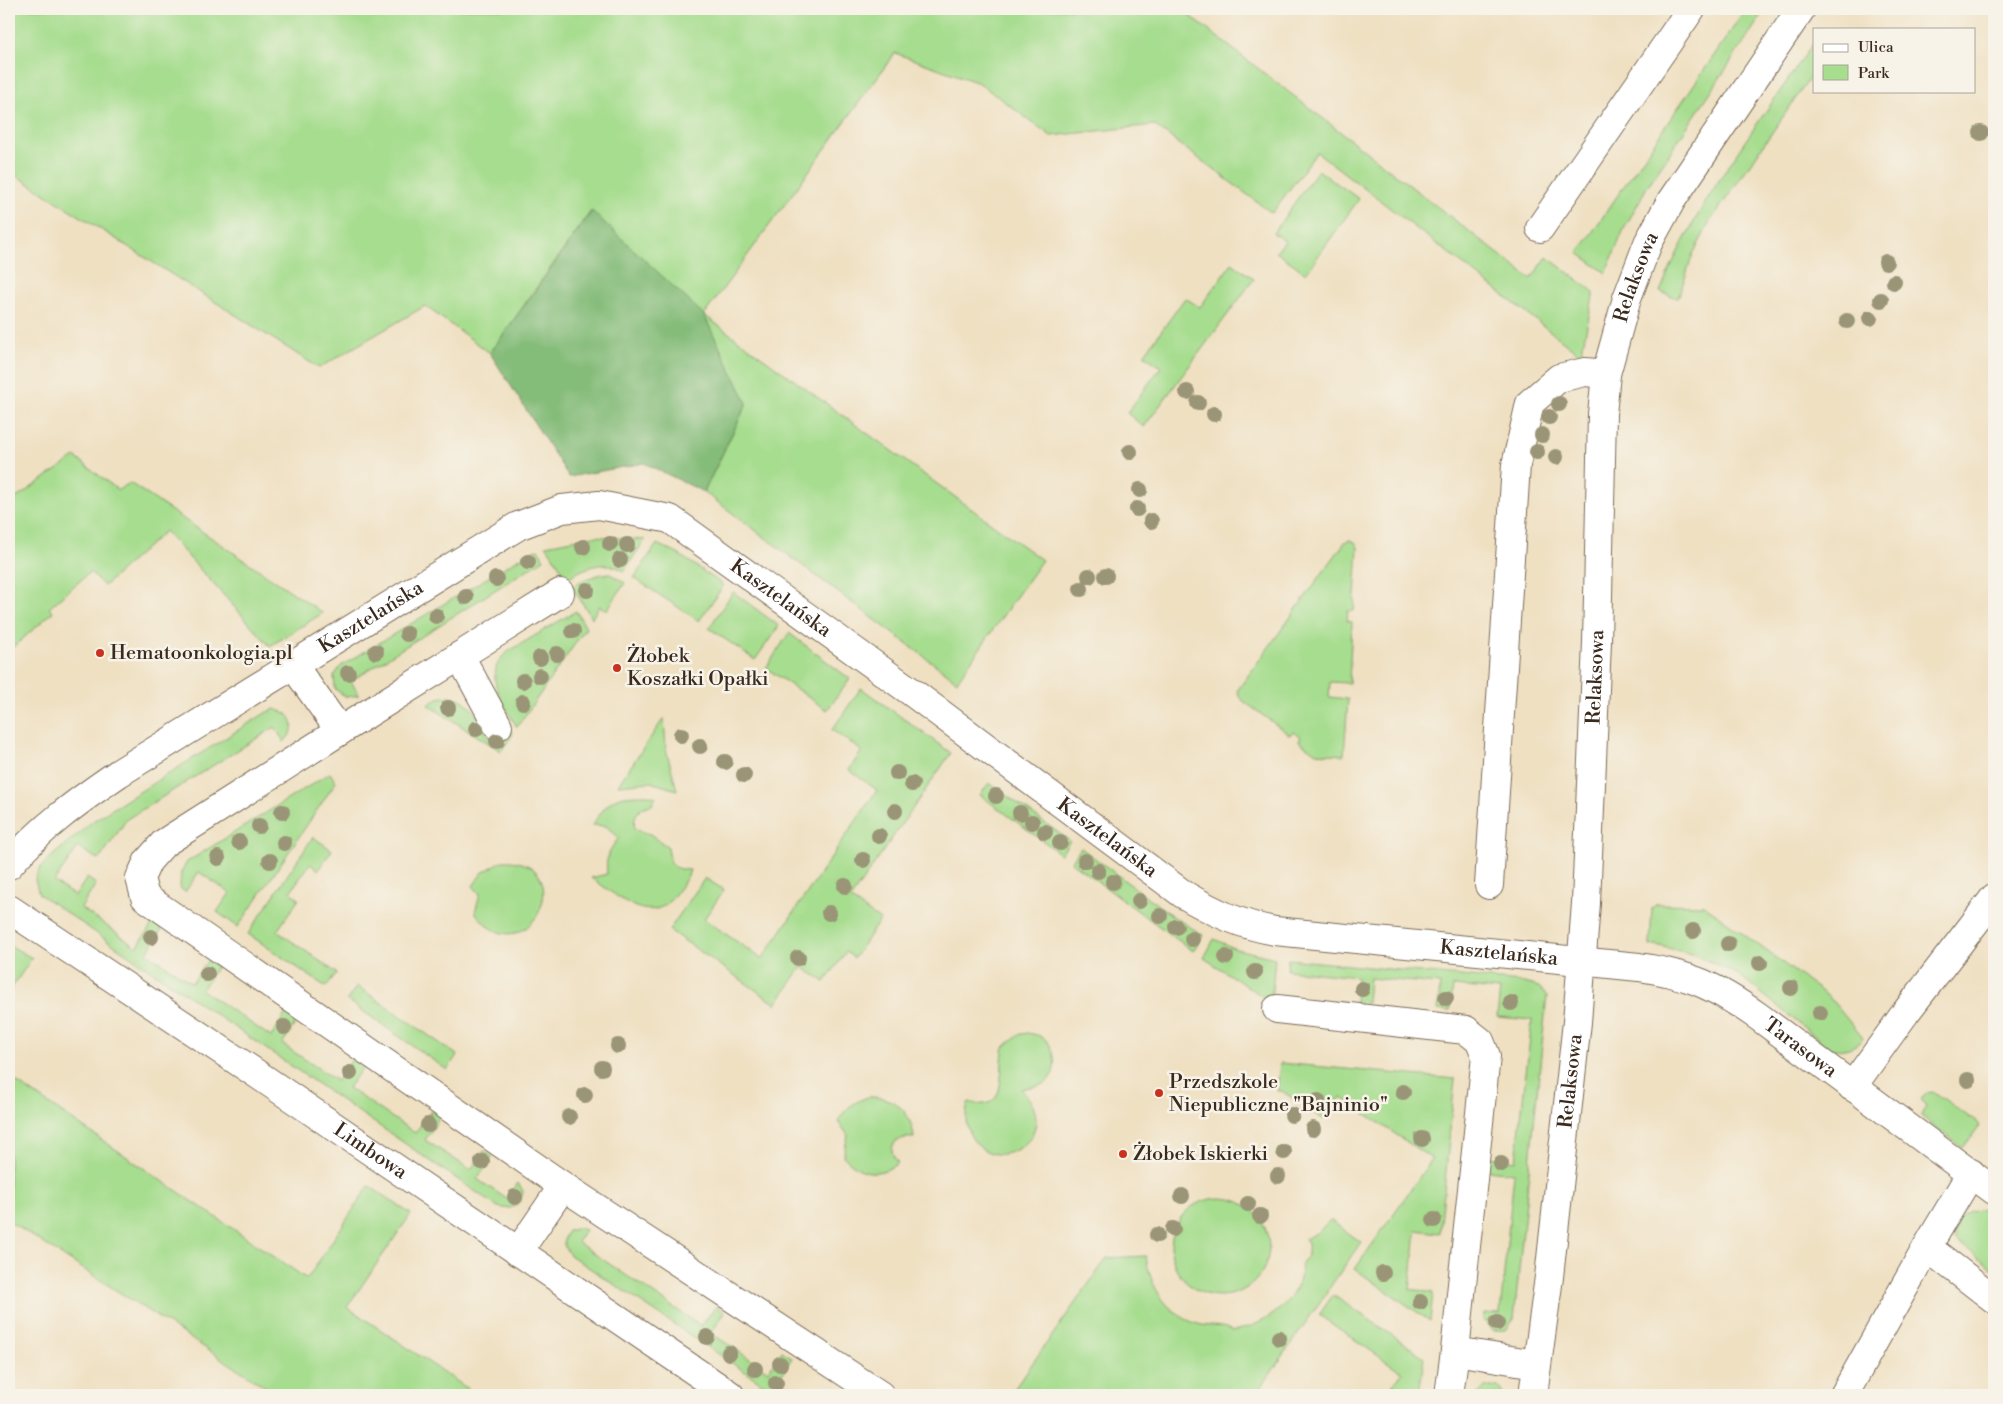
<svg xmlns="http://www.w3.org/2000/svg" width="2003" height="1404" viewBox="0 0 2003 1404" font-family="'Libre Bodoni',serif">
	<rect width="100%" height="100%" fill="#f7f3e8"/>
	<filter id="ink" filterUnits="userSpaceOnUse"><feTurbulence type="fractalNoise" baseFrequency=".02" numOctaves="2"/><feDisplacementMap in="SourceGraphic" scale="10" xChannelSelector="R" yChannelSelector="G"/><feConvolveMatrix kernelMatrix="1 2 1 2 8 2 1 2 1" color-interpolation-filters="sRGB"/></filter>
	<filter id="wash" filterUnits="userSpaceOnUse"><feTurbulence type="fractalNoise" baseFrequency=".0096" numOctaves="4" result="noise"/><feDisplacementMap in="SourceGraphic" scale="20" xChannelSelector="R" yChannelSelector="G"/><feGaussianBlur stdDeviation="1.12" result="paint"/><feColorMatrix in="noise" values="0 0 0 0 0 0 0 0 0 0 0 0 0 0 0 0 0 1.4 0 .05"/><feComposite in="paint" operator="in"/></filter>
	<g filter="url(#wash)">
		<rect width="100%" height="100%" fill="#efe0c2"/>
		<!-- green -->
		<path fill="#a6dd8e" stroke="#708456" d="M 9,9 L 1181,9 L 1531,279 L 1547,257 L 1594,292 L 1581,355 L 1317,152 L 1272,213 L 1154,125 L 1051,136 L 979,83 L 895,53 L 704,315 L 1042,560 L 957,681 L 704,492 L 747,403 L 591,211 L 490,353 L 425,306 L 319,368 L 9,171 Z
			M 1746,9 L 1766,9 L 1647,187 L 1624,229 L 1606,273 L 1578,253 Z
			M 1814,42 L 1814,72 L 1710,222 L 1693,254 L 1678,298 L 1660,292 C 1695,203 1761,121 1814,42 Z
			M 1318,170 L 1359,199 L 1306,273 L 1276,252 L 1285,241 L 1273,233 Z
			M 1232,263 L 1254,279 L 1144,427 L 1127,413 L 1161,367 L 1144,355 L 1185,298 L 1200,307 Z
			M 75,457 L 118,490 L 130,483 L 323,613 L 270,646 L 165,531 L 104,586 L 90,572 L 49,608 L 53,612 L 11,649 L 9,646 L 9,503 Z
			M 594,536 L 645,540 L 624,571 C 604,558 585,568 567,578 L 546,545 Z
			M 1350,540 L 1356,543 L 1358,548 L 1354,611 L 1348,611 L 1347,621 L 1352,622 L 1349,683 L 1330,682 L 1329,697 L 1348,699 L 1344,755 L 1316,753 L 1299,741 L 1301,737 L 1293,731 L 1290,735 L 1246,703 L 1240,698 L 1237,691 L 1345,542 Z
			M 657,544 L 678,554 L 724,585 L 699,621 L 634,578 Z
			M 538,549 L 544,559 L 351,681 L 359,695 L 346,697 L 335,689 L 334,676 L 341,666 L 530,552 Z
			M 602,574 L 610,574 L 625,583 L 607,610 L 599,606 L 592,618 L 572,587 L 582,580 Z
			M 733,592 L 779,626 L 755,660 L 709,628 Z
			M 576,611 L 586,628 L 517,727 C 504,704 481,676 506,653 Z
			M 789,633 L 850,679 L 827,710 L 766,668 Z
			M 861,688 L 951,753 L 850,899 L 880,920 L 854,958 L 846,952 L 825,982 L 802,967 L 776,1004 L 669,930 L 705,878 L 724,890 L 704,919 L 762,959 L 877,790 L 849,770 L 862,751 L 832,730 Z
			M 450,696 C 472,699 479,720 488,737 L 508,727 L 513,734 L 501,751 L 428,705 L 438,698 Z
			M 275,709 L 286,713 C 296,722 294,732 284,742 L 275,727 L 127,819 L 99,860 L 78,847 L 54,882 L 75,896 L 87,878 L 96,884 L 81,908 L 137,947 L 153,923 L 162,929 L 147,953 L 192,983 L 208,960 L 217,966 L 202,990 L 271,1037 L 286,1013 L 297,1021 L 282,1044 L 337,1081 L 353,1058 L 364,1066 L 348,1088 L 415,1133 L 431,1111 L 440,1117 L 425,1140 L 471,1170 L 484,1151 L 493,1157 L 477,1179 L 507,1199 L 518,1183 L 523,1191 C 521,1206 511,1211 498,1207 L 39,894 L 35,879 L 40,868 L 51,857 L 93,821 L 267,712 Z
			M 664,718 L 666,749 L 677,790 L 650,782 L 618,785 Z
			M 330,773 L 336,782 L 238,927 L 217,912 L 230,893 L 199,872 L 185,892 L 180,888 L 181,872 L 187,862 Z
			M 989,783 L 1070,841 L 1061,854 L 980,795 Z
			M 648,795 L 656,797 L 652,805 C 639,807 632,815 635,829 L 650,834 L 668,847 C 670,865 671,869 690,870 C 688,878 681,886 676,893 C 651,931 618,895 591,878 L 607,874 C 605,859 609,849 619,838 L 606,826 L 592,825 C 612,797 613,795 648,795 Z
			M 313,837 L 332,850 L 318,870 L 310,864 L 290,892 L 299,899 L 277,931 L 337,973 L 326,987 L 248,934 Z
			M 1081,848 L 1174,917 L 1203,935 L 1193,951 L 1071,862 Z
			M 502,861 C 585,857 527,983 475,912 L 480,894 L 473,886 L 482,873 Z
			M 1657,904 L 1704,905 L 1829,997 L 1863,1038 C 1856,1048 1841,1052 1829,1048 L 1739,975 L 1695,955 L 1656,945 L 1650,946 L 1652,908 Z
			M 1214,939 L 1236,949 L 1275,958 L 1271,1002 L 1204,958 Z
			M 9,945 L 32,958 L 9,992 Z
			M 1288,959 L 1520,982 L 1539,987 L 1547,996 L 1514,1319 L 1506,1330 L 1492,1330 L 1483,1320 L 1484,1313 L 1500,1314 L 1514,1173 L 1487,1170 L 1488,1157 L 1516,1161 L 1532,1020 L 1497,1017 L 1500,990 L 1453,986 L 1450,1011 L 1438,1010 L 1440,984 L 1369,978 L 1367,1003 L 1355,1002 L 1357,977 L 1287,970 Z
			M 357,986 L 457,1055 L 447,1070 L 347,1000 Z
			M 1027,1033 C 1033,1034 1040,1035 1045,1039 C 1057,1050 1059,1076 1043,1084 C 1037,1087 1027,1087 1021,1089 C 1068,1136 991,1183 969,1132 C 965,1123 965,1111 969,1102 C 1010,1115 998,1069 1004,1047 L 1018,1035 Z
			M 1280,1063 L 1455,1079 L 1440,1233 L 1416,1230 L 1410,1289 L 1433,1293 L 1430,1321 L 1355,1269 L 1432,1159 L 1341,1097 L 1324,1120 L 1282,1091 L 1277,1091 Z
			M 9,1077 L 307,1279 L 369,1186 L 411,1214 L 347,1307 L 477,1395 L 278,1395 L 9,1221 Z
			M 1933,1091 L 1980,1125 L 1963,1148 L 1921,1116 L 1926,1105 L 1920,1100 L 1927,1092 Z
			M 868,1097 C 895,1096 911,1111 914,1138 C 895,1136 885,1147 898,1163 C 877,1178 860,1174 843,1156 L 848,1135 L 838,1122 C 845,1108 854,1102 868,1097 Z
			M1171 1247a49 49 0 1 1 98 0a49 49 0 1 1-98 0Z
			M 1978,1209 L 1987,1209 L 1994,1215 L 1994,1269 L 1954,1239 C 1954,1220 1960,1213 1978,1209 Z
			M 1330,1220 L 1361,1242 L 1256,1395 L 1010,1395 L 1107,1258 L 1146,1256 C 1150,1288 1168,1317 1202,1325 C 1212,1327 1223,1325 1232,1331 C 1263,1326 1293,1306 1301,1275 C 1301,1272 1300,1269 1301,1267 C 1304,1254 1313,1258 1305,1239 L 1318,1232 Z
			M 578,1228 L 585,1230 L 577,1242 L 701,1326 L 716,1306 L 725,1312 L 711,1333 L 768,1371 L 782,1351 L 792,1358 L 778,1379 L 801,1395 L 780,1395 L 570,1255 C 563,1246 561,1241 568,1231 Z
			M 1333,1295 L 1424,1357 L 1419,1395 L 1386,1395 L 1402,1372 L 1319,1315 Z
			M 1491,1386 L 1498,1387 L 1504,1395 L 1477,1395 L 1485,1387 Z"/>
		<!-- forest -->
		<path fill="#84bc79" stroke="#60734c" d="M 592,211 L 704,315 L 747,403 L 704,492 L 644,463 L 569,477 L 490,353 Z"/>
	</g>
	<g filter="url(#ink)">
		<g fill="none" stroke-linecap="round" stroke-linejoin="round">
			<!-- minor casing -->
			<g stroke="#7a6a57" stroke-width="30">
				<g id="minor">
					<path d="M 1540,228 L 1691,9"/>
					<path d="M 460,656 L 498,726"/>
					<path d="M 293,665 L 340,731 L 164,843 L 148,861 L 140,878 L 145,897 L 563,1186"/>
					<path d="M 340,731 L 560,593"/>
					<path id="s1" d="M 9,865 C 41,828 78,801 119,773 L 518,526 L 562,509 L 599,505 L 670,519 L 913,693 L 1183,894 C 1213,912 1241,925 1275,931 L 1639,967 C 1692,975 1715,986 1759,1017 L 1994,1191"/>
					<path d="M 1489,885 L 1516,465 L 1530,403 L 1559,378 L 1585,372 L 1606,374"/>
					<path id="s2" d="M 9,909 L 251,1070 L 730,1395"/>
					<path d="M 1277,1009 L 1466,1030 L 1480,1041 L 1486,1056 L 1455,1351 L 1536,1364"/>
					<path d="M 1852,1087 L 1906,1012 L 1994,898"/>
					<path d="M 1927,1247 L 1994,1299"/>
					<path d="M 518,1252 L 563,1186 L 880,1395"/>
					<path d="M 1449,1395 L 1455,1351"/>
					<path id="s3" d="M 1533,1395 L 1549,1277 L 1577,1022 L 1586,903 L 1597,642 L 1602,414 L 1606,374 L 1627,298 L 1648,243 L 1671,201 L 1801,9"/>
					<path d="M 1844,1395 L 1927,1247 L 1971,1173"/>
				</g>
			</g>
			<!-- minor -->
			<use href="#minor" stroke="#fff" stroke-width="28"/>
		</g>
		<!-- trees -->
		<g fill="#9b9577">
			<circle cx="1981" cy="133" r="8"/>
			<circle cx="1886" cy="262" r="8"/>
			<circle cx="1894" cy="282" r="8"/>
			<circle cx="1881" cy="300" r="8"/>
			<circle cx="1870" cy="318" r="8"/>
			<circle cx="1847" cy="321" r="8"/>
			<circle cx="1187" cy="392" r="8"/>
			<circle cx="1198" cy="403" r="8"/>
			<circle cx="1559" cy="404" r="8"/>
			<circle cx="1214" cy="414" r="8"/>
			<circle cx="1549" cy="417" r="8"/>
			<circle cx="1542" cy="435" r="8"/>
			<circle cx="1130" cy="452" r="8"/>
			<circle cx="1537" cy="452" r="8"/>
			<circle cx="1556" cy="457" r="8"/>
			<circle cx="1140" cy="490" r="8"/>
			<circle cx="1137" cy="509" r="8"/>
			<circle cx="1151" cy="521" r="8"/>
			<circle cx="610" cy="544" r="8"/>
			<circle cx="627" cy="545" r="8"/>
			<circle cx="583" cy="547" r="8"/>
			<circle cx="620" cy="560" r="8"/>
			<circle cx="528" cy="562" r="8"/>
			<circle cx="1089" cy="576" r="8"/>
			<circle cx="1106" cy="576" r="8"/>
			<circle cx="496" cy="579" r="8"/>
			<circle cx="1081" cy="589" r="8"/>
			<circle cx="587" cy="590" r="8"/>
			<circle cx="466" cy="597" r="8"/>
			<circle cx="436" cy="616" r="8"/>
			<circle cx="573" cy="631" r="8"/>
			<circle cx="407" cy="634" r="8"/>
			<circle cx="376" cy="652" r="8"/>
			<circle cx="557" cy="654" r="8"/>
			<circle cx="540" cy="658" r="8"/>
			<circle cx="348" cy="673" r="8"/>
			<circle cx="540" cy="676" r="8"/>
			<circle cx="523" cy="681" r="8"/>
			<circle cx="523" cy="702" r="8"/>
			<circle cx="448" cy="708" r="8"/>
			<circle cx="476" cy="729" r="8"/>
			<circle cx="681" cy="735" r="8"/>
			<circle cx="497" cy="741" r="8"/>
			<circle cx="700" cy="746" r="8"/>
			<circle cx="725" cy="762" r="8"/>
			<circle cx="897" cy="773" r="8"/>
			<circle cx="744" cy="775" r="8"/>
			<circle cx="912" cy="784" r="8"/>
			<circle cx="996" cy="796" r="8"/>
			<circle cx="895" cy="811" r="8"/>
			<circle cx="282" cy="812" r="8"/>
			<circle cx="1020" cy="813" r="8"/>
			<circle cx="1032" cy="822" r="8"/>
			<circle cx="259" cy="826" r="8"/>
			<circle cx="1045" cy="832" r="8"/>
			<circle cx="879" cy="836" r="8"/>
			<circle cx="239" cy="842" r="8"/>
			<circle cx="284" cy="843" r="8"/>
			<circle cx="1060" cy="843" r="8"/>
			<circle cx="218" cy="858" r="8"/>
			<circle cx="863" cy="860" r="8"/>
			<circle cx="270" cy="861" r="8"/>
			<circle cx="1085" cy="861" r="8"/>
			<circle cx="1098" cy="871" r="8"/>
			<circle cx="1113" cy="882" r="8"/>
			<circle cx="845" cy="886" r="8"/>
			<circle cx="1139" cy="901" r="8"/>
			<circle cx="829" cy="913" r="8"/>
			<circle cx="1160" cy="916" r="8"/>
			<circle cx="1176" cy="927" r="8"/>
			<circle cx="1693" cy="931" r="8"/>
			<circle cx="151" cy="937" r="8"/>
			<circle cx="1192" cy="939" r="8"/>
			<circle cx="1728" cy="944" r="8"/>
			<circle cx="1226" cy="957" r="8"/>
			<circle cx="798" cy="958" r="8"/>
			<circle cx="1760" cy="963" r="8"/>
			<circle cx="1255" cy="972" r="8"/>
			<circle cx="207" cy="974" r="8"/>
			<circle cx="1791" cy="988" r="8"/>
			<circle cx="1362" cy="989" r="8"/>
			<circle cx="1446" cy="998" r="8"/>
			<circle cx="1511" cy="1003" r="8"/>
			<circle cx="1820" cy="1013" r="8"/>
			<circle cx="284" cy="1027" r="8"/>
			<circle cx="618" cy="1046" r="8"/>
			<circle cx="602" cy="1068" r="8"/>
			<circle cx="350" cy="1073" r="8"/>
			<circle cx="1968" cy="1080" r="8"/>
			<circle cx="1403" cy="1092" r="8"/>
			<circle cx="585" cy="1095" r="8"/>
			<circle cx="1318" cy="1101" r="8"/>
			<circle cx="1292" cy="1115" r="8"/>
			<circle cx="569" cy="1117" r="8"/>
			<circle cx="428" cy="1125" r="8"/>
			<circle cx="1313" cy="1129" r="8"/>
			<circle cx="1422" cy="1139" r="8"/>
			<circle cx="1284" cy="1152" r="8"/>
			<circle cx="482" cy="1162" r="8"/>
			<circle cx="1501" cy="1164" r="8"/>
			<circle cx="1278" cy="1176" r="8"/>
			<circle cx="1182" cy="1196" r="8"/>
			<circle cx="515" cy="1197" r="8"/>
			<circle cx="1248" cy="1204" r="8"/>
			<circle cx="1260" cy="1216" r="8"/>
			<circle cx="1434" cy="1220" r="8"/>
			<circle cx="1173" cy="1229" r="8"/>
			<circle cx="1157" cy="1235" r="8"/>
			<circle cx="1383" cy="1273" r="8"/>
			<circle cx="1420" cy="1302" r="8"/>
			<circle cx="1497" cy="1323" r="8"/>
			<circle cx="707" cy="1337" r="8"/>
			<circle cx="1279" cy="1338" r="8"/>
			<circle cx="729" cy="1353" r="8"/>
			<circle cx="780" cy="1364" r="8"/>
			<circle cx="755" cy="1369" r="8"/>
			<circle cx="776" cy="1383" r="8"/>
		</g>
	</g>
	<!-- markers -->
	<g fill="#c8321e" stroke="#f7f3e8" stroke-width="2">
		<circle cx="100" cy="653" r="5"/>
		<circle cx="617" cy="668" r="5"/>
		<circle cx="1159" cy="1093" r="5"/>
		<circle cx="1123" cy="1154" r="5"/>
	</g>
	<g text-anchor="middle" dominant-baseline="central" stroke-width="5" stroke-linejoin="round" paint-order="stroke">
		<!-- street labels -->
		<g font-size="20" fill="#3b2a1e" stroke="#f7f3e8">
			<text stroke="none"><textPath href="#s3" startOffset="1126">Relaksowa</textPath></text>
			<text stroke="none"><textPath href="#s1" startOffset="906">Kasztelańska</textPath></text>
			<text stroke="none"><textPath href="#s1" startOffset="440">Kasztelańska</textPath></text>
			<text stroke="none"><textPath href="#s3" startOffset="721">Relaksowa</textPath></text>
			<text stroke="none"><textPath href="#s1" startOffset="1311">Kasztelańska</textPath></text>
			<text stroke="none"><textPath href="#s1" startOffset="1730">Kasztelańska</textPath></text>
			<text stroke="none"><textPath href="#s1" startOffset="2054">Tarasowa</textPath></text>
			<text stroke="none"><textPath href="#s3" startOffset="316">Relaksowa</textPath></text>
			<text stroke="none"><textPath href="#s2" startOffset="435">Limbowa</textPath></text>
		</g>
		<!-- poi labels -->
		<g font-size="20" fill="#3b2a1e" stroke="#f7f3e8" text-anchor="start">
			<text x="110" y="653">Hematoonkologia.pl</text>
			<text x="627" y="656">Żłobek<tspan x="627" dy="23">Koszałki Opałki</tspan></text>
			<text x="1169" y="1082">Przedszkole<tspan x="1169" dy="23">Niepubliczne "Bajninio"</tspan></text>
			<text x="1133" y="1154">Żłobek Iskierki</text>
		</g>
	</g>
	<!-- margin -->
	<rect width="2003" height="1404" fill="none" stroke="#f7f3e8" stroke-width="30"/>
	<!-- legend -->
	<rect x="1813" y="28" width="162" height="65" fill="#f7f3e8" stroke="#aca397"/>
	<rect x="1823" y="44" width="25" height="8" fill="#ffffff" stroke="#aca397"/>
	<text x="1858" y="52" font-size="15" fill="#3b2a1e">Ulica</text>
	<rect x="1823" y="65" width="25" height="15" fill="#a6dd8e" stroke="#aca397"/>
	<text x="1858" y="78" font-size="15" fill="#3b2a1e">Park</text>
</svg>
